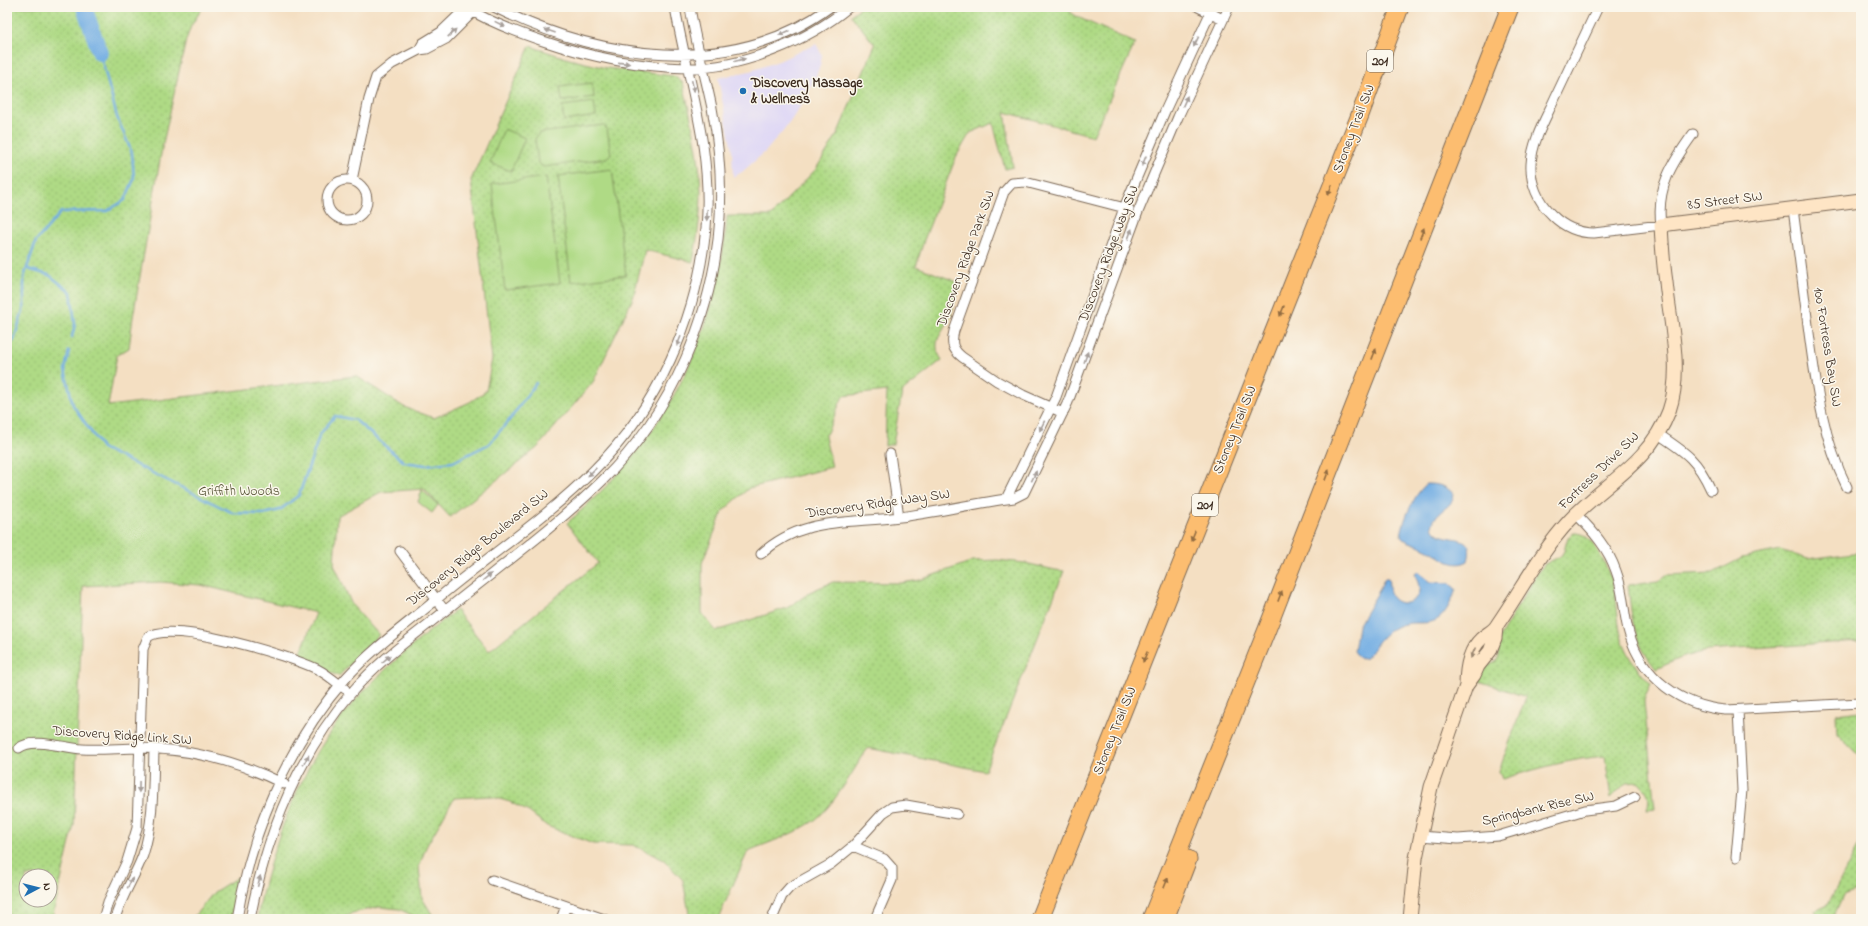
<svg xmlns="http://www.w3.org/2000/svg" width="1868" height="926" viewBox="0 0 1868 926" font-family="'Indie Flower',sans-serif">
	<defs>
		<pattern id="park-dots" width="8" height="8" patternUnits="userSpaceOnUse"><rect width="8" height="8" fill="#afda85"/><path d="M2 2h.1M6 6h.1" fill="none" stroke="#97bb72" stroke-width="1.8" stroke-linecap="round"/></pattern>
	</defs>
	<rect width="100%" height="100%" fill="#fbf7ec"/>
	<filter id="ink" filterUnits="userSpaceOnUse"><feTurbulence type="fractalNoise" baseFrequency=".025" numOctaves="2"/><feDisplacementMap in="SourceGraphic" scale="8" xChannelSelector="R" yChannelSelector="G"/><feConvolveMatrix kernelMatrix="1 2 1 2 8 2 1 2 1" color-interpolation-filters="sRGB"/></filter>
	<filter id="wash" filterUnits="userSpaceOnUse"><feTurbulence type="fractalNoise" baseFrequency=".012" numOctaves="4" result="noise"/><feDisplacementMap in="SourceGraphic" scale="16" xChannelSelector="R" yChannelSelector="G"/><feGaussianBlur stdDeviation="0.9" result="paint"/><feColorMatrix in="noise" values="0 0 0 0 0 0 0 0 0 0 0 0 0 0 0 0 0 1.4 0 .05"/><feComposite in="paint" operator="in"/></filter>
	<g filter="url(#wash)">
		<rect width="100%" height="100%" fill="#f4dfc2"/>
		<!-- built -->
		<path fill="#ddd5f6" d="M 816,44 L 822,55 L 820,66 L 812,85 L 801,105 L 790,122 L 766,151 L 742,172 L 733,177 L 732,151 L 718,78 L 750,71 L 779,61 Z"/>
		<!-- park -->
		<path fill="url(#park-dots)" stroke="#758252" fill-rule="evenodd" d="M 7,7 L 203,7 L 191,26 L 186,40 L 162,148 L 133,317 L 129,348 L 117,355 L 108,406 L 356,376 L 404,407 L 434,418 L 470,402 L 486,391 L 492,359 L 471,180 L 530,46 L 569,59 L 606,68 L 674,76 L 683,83 C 691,118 700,155 701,192 C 701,215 697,239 693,262 L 645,250 L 633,298 L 593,382 L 537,448 L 450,517 L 424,489 L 381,492 L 337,516 L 334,564 L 352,605 L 379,635 L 339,676 L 298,660 L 316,613 L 201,585 L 160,582 L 83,586 L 74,825 L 52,919 L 7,919 ZM 26,876 L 50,876 L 50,900 L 26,900 Z
			M 861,7 L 1067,7 L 1073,15 L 1135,43 L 1093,136 L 1005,112 L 1013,167 L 1005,169 L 993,123 L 970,133 L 956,157 L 924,240 L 916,266 L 960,283 C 957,294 954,306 950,317 C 944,333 929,341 942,360 L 902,392 L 893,444 L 885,446 L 887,391 L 843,396 L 825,437 L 832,467 L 749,488 L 723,511 L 702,563 L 702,613 L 716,631 L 787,608 L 814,590 L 833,582 L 901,583 L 920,580 L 973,561 L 997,560 L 1025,563 L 1055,570 L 1064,571 L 985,771 L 868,748 C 853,770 836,803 815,820 C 795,834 770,842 748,851 L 718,919 L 690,919 L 683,880 L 664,860 L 633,845 L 593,844 L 547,826 L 529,812 L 510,802 L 489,796 L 454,798 L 426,847 L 419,867 L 422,898 L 435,919 L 420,919 L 399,909 L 380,907 L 352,913 L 344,919 L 257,919 C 271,844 302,762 352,704 C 383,669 419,639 456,610 L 489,651 L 598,563 L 567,523 C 662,442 717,341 727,216 L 771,216 L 816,169 L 837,135 L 875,45 L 851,15 Z
			M 1574,533 C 1584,533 1588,538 1594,545 C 1605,561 1613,580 1616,599 C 1618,614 1618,630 1624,644 C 1631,660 1639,672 1651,684 L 1645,696 L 1644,702 L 1655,809 L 1647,810 C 1651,795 1648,792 1638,782 L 1626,783 L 1611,798 L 1605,756 C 1570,759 1536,769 1502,779 L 1499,771 L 1526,697 L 1479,681 L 1483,668 L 1496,662 L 1499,656 L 1498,640 L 1538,572 L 1545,564 L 1561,556 L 1564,551 L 1568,537 Z
			M 1780,550 L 1808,559 L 1861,552 L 1861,641 L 1706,651 L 1681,658 L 1656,669 C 1633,641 1632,620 1628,585 L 1658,582 L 1666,575 L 1713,573 L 1742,558 Z
			M 1861,711 L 1861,758 L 1837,734 L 1836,714 Z
			M 1861,840 L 1861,889 L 1843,896 L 1833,919 L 1819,919 L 1815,910 L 1828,904 Z
			M 241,875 L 231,919 L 192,919 L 214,892 Z"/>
		<!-- pitch -->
		<path fill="#afda85" stroke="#758252" d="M 592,83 L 594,97 L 562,101 L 560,87 Z
			M 594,102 L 596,116 L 564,121 L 562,106 Z
			M 603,125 L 607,129 L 611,154 L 606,158 L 544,167 L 538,163 L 535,139 L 539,133 Z
			M 504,129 L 525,138 L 511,171 L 490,163 Z
			M 612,169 L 626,275 L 571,282 L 558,176 Z
			M 546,177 L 560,283 L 505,290 L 492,184 Z
			M 422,490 L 438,505 L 432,513 L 418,502 Z"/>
		<!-- water -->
		<path fill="#72ade3" stroke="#566c80" d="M 1427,484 C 1438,484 1448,486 1454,495 C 1452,510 1436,508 1432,526 C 1438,547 1478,527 1468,561 C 1452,570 1440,555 1427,549 C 1419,545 1411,543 1403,539 L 1401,537 C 1402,522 1415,492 1427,484 Z
			M 1417,571 L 1431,582 L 1449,583 L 1456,589 C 1454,596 1451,602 1447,609 C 1434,631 1418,618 1398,626 C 1382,633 1376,646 1366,658 L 1360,659 L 1354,651 L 1358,626 L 1380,589 L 1384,579 L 1388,579 C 1390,586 1388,591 1392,597 C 1399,607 1417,604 1419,591 C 1420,585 1416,579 1415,573 Z"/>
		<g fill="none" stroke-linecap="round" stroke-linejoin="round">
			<!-- stream -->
			<path stroke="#72ade3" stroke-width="2.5" d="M 27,268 L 31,270 L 49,275 L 71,292 L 75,324 L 72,337
				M 7,347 L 14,340 L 24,307 L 24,277 L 36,241 L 61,212 L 107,211 L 125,200 L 134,179 L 132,153 L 117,117 L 100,53
				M 69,351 L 65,370 L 73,405 L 102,448 L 233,513 L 264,514 L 280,510 L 299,495 L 320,434 L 335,416 L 355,420 L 404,462 L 425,465 L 453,462 L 489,444 L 511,418 L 536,383"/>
			<!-- river -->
			<path stroke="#72ade3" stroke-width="16" d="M 84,7 L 100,53"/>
		</g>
	</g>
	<g filter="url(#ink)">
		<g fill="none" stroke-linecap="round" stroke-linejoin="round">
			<!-- street casing -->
			<g stroke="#7c6957" stroke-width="11">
				<path id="street" d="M 465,7 C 489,22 516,32 543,41 C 590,57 637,67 687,68 C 741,69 808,41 849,7
					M 494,7 C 598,59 731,80 830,7
					M 1198,7 L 1223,19
					M 1598,7 C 1584,37 1569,68 1555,98 C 1546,118 1532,141 1531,164 C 1530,183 1538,202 1552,215 C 1563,226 1578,233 1594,233 L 1661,225 C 1656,188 1672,163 1693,134
					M 419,50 L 423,43 L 441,32 L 467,7
					M327 200a20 20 0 1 1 40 0a20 20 0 1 1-40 0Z
					M 352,180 L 369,99 L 376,77 L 392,64 L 419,50 L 427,49 L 446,39 L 477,8
					M 1793,208 C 1798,250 1804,292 1809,333 C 1816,385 1823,440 1847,487
					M 1063,413 L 1023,395 L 997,381 L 962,357 C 952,349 951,343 954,331 L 1004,192 L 1012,183 L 1025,182 L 1129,209
					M 1658,434 C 1685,452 1697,459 1711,490
					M 890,454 L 899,517
					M 1006,499 L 1056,397 L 1124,208 L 1165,111 L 1213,7
					M 1576,514 C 1593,531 1608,548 1616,571 C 1624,591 1623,613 1629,633 C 1642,678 1681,706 1726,710 L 1861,703
					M 400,551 L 445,611
					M 761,554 C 803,516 848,524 900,517 C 938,512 975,503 1014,498 L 1024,493 L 1068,402 L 1138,212 L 1178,117 L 1229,7
					M 19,748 C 32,737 65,748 82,749 C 101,750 121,748 140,748 C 190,749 240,762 284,784
					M 1420,836 L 1458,839 L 1498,836 L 1585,810 L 1616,806 L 1635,797
					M 853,846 L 884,859 L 892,868 L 892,880 L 875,919
					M 1736,857 L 1742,790 L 1738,710
					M 492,880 L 604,919
					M 103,919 L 108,902 L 127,861 L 137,828 L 143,649 L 148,637 C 171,619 290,656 317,669 C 327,674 336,682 345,689
					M 115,919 C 121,896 135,877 143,855 C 154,821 153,784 154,749
					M 237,919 C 251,832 287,745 346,678 C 373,648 406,625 437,599 C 488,556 546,518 593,471 C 658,407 697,319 706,228 C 713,149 688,83 675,7
					M 250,919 C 266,837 297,756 352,692 C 379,660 414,636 446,610 C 498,568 555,527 602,481 C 672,413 714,314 720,217 C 722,180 719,144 712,108 C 705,74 695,41 690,7
					M 561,919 L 566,906
					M 772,919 L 782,896 L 790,887 L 831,864 L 853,846 L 883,813 L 892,807 L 906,805 L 957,814"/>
			</g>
			<!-- secondary casing -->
			<g stroke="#7c6957" stroke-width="15">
				<path id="secondary" d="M 1466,686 C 1466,671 1469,650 1481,639 C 1486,634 1494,631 1497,625 C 1522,589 1539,554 1569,521 C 1604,483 1649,464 1669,411 C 1683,370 1670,323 1666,282 C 1663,263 1662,244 1661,225 L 1861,200
					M 1410,919 L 1416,858 L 1431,787 L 1466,686 L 1474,675 L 1478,666 L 1490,651 L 1495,638 L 1496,627"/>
			</g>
			<!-- highway casing -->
			<g stroke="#7c6957" stroke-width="19">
				<path id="highway" d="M 1040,919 L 1360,115 L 1400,7
					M 1151,919 L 1266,632 L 1510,7
					M 1165,919 L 1188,859"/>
			</g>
			<!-- street -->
			<use href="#street" stroke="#fff" stroke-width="9"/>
			<!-- secondary -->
			<use href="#secondary" stroke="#fee5c5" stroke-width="13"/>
			<!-- highway -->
			<use href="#highway" stroke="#fcbd6f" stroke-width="17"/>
		</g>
		<!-- one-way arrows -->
		<defs><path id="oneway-solid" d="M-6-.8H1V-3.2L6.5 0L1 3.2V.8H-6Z"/></defs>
		<g fill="#a79f9a">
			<use href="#oneway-solid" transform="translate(500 24) rotate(26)"/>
			<use href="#oneway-solid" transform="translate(550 31) rotate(-161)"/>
			<use href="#oneway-solid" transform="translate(452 33) rotate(-44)"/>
			<use href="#oneway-solid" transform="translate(784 33) rotate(156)"/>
			<use href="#oneway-solid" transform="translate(1196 42) rotate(116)"/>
			<use href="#oneway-solid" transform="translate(740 60) rotate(-14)"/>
			<use href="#oneway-solid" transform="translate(624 63) rotate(6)"/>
			<use href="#oneway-solid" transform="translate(693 86) rotate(77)"/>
			<use href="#oneway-solid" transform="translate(1185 101) rotate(-66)"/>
			<use href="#oneway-solid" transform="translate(1144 161) rotate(112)"/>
			<use href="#oneway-solid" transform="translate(707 215) rotate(92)"/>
			<use href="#oneway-solid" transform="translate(1130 234) rotate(-70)"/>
			<use href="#oneway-solid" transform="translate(679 341) rotate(112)"/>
			<use href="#oneway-solid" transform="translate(1086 357) rotate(-71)"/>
			<use href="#oneway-solid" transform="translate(1042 426) rotate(116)"/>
			<use href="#oneway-solid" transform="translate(592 472) rotate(136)"/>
			<use href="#oneway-solid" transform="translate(1034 476) rotate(-64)"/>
			<use href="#oneway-solid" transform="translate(487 577) rotate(-39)"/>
			<use href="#oneway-solid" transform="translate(386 659) rotate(-42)"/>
			<use href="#oneway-solid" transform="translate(306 760) rotate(-61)"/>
			<use href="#oneway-solid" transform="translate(139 787) rotate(91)"/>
			<use href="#oneway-solid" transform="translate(259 881) rotate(-76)"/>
			<use href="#oneway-solid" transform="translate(130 883) rotate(-63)"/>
		</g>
		<g fill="#926c42">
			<use href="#oneway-solid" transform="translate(1330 190) rotate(112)"/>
			<use href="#oneway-solid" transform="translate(1422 233) rotate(-69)"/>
			<use href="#oneway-solid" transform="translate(1282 311) rotate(112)"/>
			<use href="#oneway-solid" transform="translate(1374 354) rotate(-69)"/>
			<use href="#oneway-solid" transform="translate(1327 475) rotate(-69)"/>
			<use href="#oneway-solid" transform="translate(1193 536) rotate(112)"/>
			<use href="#oneway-solid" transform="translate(1280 596) rotate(-69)"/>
			<use href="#oneway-solid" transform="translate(1145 657) rotate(112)"/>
			<use href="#oneway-solid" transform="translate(1166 883) rotate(-68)"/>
		</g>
		<use fill="#9c8872" href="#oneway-solid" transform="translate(1473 653) rotate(114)"/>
	</g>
	<!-- markers -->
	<circle fill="#1f6fb2" stroke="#fbf7ec" stroke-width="1.5" cx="743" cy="91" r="4"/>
	<g text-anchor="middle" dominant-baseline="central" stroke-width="3" stroke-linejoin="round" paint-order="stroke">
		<!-- shield labels -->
		<g fill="#fbf7ec" stroke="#75685c" stroke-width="1">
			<rect x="1367" y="50" width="26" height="22" rx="3"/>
			<rect x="1192" y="494" width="26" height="22" rx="3"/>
		</g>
		<g font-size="13" font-weight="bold" fill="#3b2a1e">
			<text x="1380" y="61">201</text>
			<text x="1205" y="505">201</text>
		</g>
		<!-- poi labels -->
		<g font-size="14" font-weight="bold" fill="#3b2a1e" stroke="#fbf7ec" text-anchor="start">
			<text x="751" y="83">Discovery Massage<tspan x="751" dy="16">&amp; Wellness</tspan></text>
		</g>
		<!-- street labels -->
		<g font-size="14" fill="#3b2a1e" stroke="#fbf7ec">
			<text transform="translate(1354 129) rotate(-69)">Stoney Trail SW</text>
			<text transform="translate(1725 201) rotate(-7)">85 Street SW</text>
			<text transform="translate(1109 254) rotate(-69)">Discovery Ridge Way SW</text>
			<text transform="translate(966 259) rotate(-70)">Discovery Ridge Park SW</text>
			<text transform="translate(1827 347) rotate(81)">100 Fortress Bay SW</text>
			<text transform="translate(1235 430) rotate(-68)">Stoney Trail SW</text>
			<text transform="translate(1599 471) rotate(-44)">Fortress Drive SW</text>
			<text transform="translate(878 504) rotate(-8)">Discovery Ridge Way SW</text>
			<text transform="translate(478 548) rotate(-39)">Discovery Ridge Boulevard SW</text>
			<text transform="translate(1115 731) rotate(-68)">Stoney Trail SW</text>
			<text transform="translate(122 736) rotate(4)">Discovery Ridge Link SW</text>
			<text transform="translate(1538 809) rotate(-13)">Springbank Rise SW</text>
		</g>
		<!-- park labels -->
		<g font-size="14" fill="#585638" stroke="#fbf7ec">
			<text x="239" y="491">Griffith Woods</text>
		</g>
	</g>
	<!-- margin -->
	<rect width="1868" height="926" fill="none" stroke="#fbf7ec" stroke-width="24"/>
	<!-- north arrow -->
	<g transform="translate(38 888) rotate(83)"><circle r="19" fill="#fbf7ec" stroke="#aea59a"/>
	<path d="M0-3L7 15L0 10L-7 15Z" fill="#1f6fb2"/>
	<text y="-6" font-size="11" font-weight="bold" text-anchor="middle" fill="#3b2a1e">N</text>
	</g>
</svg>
